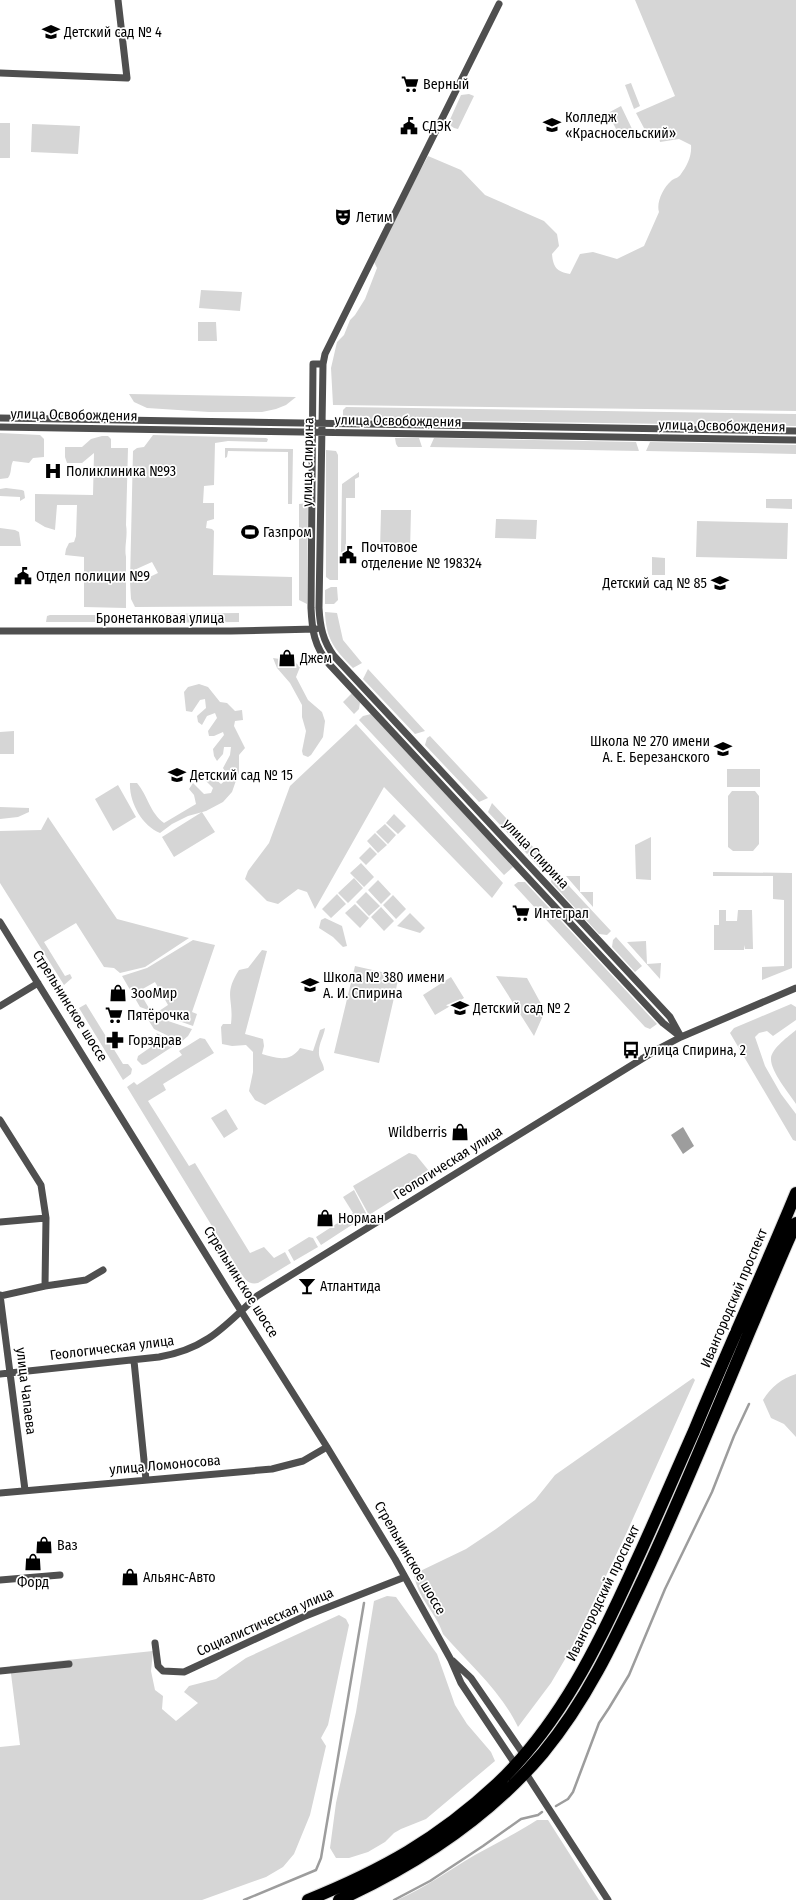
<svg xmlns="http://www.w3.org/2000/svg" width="796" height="1900" viewBox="0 0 796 1900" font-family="'Fira Sans Condensed',sans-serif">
	<rect width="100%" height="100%" fill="#fff"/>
	<!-- green -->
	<path fill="#d6d6d6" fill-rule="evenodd" d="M 635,0 L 796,0 L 796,411 L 333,405 L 331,368 L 337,342 L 344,335 L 350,320 L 355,315 L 365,299 L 377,268 L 374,262 L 417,176 L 428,156 L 461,170 L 485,195 L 544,221 L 557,234 L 559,246 L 552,254 C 553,267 557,272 570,274 L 580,254 L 593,252 L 617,259 L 644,246 L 659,212 C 656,203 663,188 671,181 C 674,178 679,178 681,174 C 687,166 692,156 691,145 L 679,139 L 660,142 L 658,131 L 645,130 L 636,113 L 675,96 Z
		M 631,83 L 640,106 L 634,109 L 625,85 Z
		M 469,94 L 474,96 L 458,129 L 454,128 L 448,124 L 461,95 Z
		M 621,106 L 634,133 L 621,139 L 608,113 Z
		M 0,123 L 10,123 L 10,158 L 0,158 Z
		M 32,124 L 80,126 L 78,154 L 31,152 Z
		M 201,290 L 242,292 L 240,311 L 199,308 Z
		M 198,322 L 216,322 L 217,341 L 198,341 Z
		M 129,394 L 296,397 L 286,405 L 276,409 L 262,412 L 209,412 L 147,408 L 134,402 Z
		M 346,407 L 796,414 L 796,426 L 343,419 L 343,410 Z
		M 0,433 L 40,435 L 44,439 L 44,457 L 33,458 L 29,463 L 13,461 C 10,467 12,473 8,478 L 0,479 Z
		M 153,435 L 266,438 L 268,439 L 267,442 L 228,441 L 215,443 L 214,485 L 204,486 L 203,503 L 214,503 L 214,519 L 207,521 L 206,528 L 212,529 L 214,531 L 213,575 L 292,577 L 292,606 L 135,607 L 131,599 L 130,582 L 133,451 L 137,448 L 144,447 ZM 152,562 L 158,573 L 137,583 L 132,571 Z
		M 102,436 L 108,436 L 111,439 L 111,448 L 128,448 L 126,525 C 128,536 124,547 126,557 L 126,608 L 84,607 L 84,557 L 65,555 L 66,549 L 69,543 L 74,542 L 76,536 L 77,505 L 57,505 L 55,530 L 45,527 L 35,521 L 35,494 L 93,495 L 94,453 L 82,463 L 67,463 L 65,457 L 65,447 L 82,447 L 91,439 Z
		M 395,438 L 419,438 L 422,447 L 398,447 L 396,444 Z
		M 434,438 L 636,442 L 639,451 L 430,447 Z
		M 650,442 L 796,445 L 796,454 L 646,451 Z
		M 225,448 L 293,449 L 292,504 L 288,504 L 288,452 L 228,451 L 227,457 L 225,458 Z
		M 326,450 L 336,451 L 338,455 L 338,580 L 330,580 L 326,577 Z
		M 359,472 L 359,477 L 355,479 L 355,498 L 346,498 L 346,553 L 341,553 L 342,484 Z
		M 6,488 L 22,490 L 24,491 L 25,498 L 20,501 L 20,497 L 0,496 L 0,489 Z
		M 766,499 L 792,499 L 792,509 L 766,508 Z
		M 308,503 L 307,604 L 299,600 L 299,504 Z
		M 381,510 L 411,510 L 410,552 L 380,551 Z
		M 496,519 L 537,520 L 536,539 L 495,538 Z
		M 697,521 L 788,523 L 787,559 L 696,557 Z
		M 0,528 L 15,530 L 19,532 L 21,546 L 0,546 Z
		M 652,557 L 665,558 L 665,575 L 652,575 Z
		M 331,587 L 337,587 L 338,600 L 334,604 L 325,604 L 325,590 Z
		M 325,612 L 337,613 L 343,640 L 362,663 L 353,668 C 334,649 326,639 325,612 Z
		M 239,613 L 239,622 L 142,623 L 138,614 Z
		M 50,615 L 122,615 L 121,622 L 46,622 L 47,616 Z
		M 273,658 L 280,659 L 290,667 L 294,661 L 300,667 L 296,677 L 308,700 L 322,712 L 325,721 L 323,737 L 311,755 L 308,757 L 303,755 L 302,751 L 306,731 L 302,717 L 302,705 L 290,683 L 277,668 Z
		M 368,669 L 425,731 L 415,734 L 363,679 Z
		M 199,684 L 208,687 L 220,702 L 227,703 L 235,711 L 242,710 L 243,720 L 235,721 L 234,726 L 245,748 L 239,755 L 239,772 L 232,792 L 223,802 L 206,811 L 188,816 L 172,824 L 160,833 C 142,826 129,802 130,783 L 137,783 C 148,796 150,813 164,823 L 196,804 L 194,795 L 189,789 L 193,783 L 204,794 L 211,793 L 213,788 L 205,780 L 208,773 L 221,784 L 227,779 L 226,773 L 223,768 L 230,755 L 231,747 L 224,747 L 223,754 L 217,761 L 214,756 L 213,749 L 224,735 L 223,732 L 214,736 L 209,736 L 208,731 L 217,718 L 215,713 L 207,716 L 202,725 L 198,722 L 197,716 L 206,708 L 205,699 L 200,700 L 192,712 L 186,711 L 184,692 L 188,687 Z
		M 352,693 L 360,702 L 359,709 L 354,714 L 343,702 Z
		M 371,714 L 513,867 L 504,875 L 359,720 L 363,716 Z
		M 356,724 L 503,883 L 492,898 L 384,787 L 315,909 L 307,892 L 298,889 L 278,904 L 267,901 L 245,879 L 248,871 L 269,843 L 290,786 Z
		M 14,731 L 14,754 L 0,754 L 0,732 Z
		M 430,736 L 488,798 L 479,802 L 425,745 L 427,738 Z
		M 727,769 L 760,769 L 760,787 L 727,787 Z
		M 118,785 L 136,817 L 113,831 L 95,799 Z
		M 732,791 L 755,791 L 759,796 L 759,844 L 753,851 L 733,851 L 728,847 L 728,796 Z
		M 492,803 L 534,848 L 527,854 L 488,812 Z
		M 0,807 L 29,808 L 29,812 L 18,817 L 0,819 Z
		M 202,812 L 215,832 L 174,857 L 162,837 Z
		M 394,814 L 406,826 L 398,834 L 386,823 Z
		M 48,817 L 117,919 L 189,938 L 145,967 L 120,973 L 114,968 L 104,967 L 76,923 L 44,942 L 65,976 L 70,974 L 72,978 L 64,985 L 0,883 L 0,831 L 41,830 Z
		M 385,824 L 396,835 L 388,844 L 376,832 Z
		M 375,833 L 387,845 L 378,853 L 367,841 Z
		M 651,837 L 651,880 L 636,879 L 635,845 Z
		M 370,847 L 377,854 L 366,865 L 359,858 Z
		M 535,849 L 549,865 L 546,868 L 540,868 L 528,855 Z
		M 361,863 L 374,877 L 364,887 L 350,873 Z
		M 556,872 L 611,931 L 607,935 L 599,934 L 551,882 L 552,876 Z
		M 713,872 L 792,873 L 792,968 L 762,980 L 762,967 L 784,966 L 784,900 L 773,899 L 773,876 L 713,876 Z
		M 566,876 L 580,876 L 580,892 L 593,892 L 593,907 Z
		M 354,878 L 363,888 L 348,903 L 338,893 Z
		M 378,880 L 391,894 L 381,904 L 368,890 Z
		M 518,882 L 525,882 L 657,1024 L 650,1029 L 645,1027 L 514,885 Z
		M 366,892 L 380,906 L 369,916 L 356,902 Z
		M 337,894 L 346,904 L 331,918 L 322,909 Z
		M 393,895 L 406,909 L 396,919 L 383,905 Z
		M 355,904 L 369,918 L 360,928 L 345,913 Z
		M 381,907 L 394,921 L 384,931 L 371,917 Z
		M 719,910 L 726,910 L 726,921 L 737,921 L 738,910 L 752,910 L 753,949 L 745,949 L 744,945 L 744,950 L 714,950 L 714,925 L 719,925 Z
		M 410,913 L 425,928 L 420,933 L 397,926 Z
		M 325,918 L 342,926 L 347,946 L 343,947 L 333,937 L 319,928 L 321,920 Z
		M 616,937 L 642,966 L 635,972 L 612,947 L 613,940 Z
		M 193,940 L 215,945 L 192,1012 L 197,1014 L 193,1026 L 140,1007 L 122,976 L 147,968 ZM 155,982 L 168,1005 L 156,1013 L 150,1010 L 139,991 Z
		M 646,941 L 647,964 L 661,963 L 660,979 L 627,942 Z
		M 262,950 L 267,951 L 245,1034 L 263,1039 L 264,1046 L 262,1054 C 276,1058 290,1063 300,1048 L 313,1051 L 320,1030 L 325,1028 C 324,1036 319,1043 319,1051 C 318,1059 324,1063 324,1070 L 265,1105 L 255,1100 L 249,1091 L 253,1072 L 253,1052 L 246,1045 L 232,1046 L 222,1044 L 221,1027 L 223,1024 L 231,1024 C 234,998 223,995 239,970 L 248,968 Z
		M 355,966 L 399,976 L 379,1063 L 334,1053 Z
		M 496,976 L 527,978 L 545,1011 L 534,1036 Z
		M 451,977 L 464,998 L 435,1015 L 423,995 Z
		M 86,1004 L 123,1064 L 128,1064 L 132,1069 L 131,1074 L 123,1080 L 79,1008 Z
		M 791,1004 L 796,1007 L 796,1020 L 773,1036 L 767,1031 L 759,1033 L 755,1037 L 765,1066 L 781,1094 L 796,1114 L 796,1141 L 793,1140 L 730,1033 L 734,1028 Z
		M 142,1010 L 165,1020 L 192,1029 L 188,1036 L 181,1042 L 154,1029 Z
		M 796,1030 L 796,1104 C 789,1093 770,1071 771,1058 C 772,1048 789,1036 796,1030 Z
		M 156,1033 L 178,1043 L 146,1064 L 142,1065 L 137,1060 L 138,1056 L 161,1040 Z
		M 200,1038 L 205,1039 L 214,1053 L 163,1084 L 166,1090 L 148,1101 L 189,1166 L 195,1163 L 250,1253 L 264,1247 L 274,1258 L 285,1252 L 291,1263 L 258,1283 C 248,1285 245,1279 240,1272 L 127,1087 L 134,1082 L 137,1085 L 182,1055 L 179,1051 Z
		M 226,1109 L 238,1129 L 224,1138 L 211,1118 Z
		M 409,1153 L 416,1155 L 429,1171 L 429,1177 L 369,1215 L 353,1186 Z
		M 354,1190 L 367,1215 L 321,1245 L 316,1237 L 353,1213 L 343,1197 Z
		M 309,1237 L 313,1238 L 318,1247 L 294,1261 L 288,1250 Z
		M 796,1374 L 796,1437 L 784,1424 L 771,1418 L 763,1400 C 772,1386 781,1379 796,1374 Z
		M 693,1378 L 695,1380 L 626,1534 L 571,1649 L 551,1683 L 518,1727 C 501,1691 469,1664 443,1634 C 436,1612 417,1598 414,1574 L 466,1549 L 496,1529 L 535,1500 L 555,1475 Z
		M 387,1596 L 396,1597 L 437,1654 L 455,1705 L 467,1724 L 491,1752 L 495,1761 L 426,1819 L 401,1829 L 394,1833 L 385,1842 L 368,1852 L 349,1858 L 336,1858 L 330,1848 L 336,1803 L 356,1712 L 374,1601 Z
		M 339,1615 L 346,1619 L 349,1625 L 328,1725 L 321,1738 L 326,1746 L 310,1815 L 294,1854 L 283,1867 L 266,1877 L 202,1900 L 0,1900 L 0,1747 L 20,1745 L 10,1666 L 153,1651 L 151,1671 L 155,1690 L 163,1696 L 162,1709 L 176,1721 L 198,1703 L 184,1692 L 189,1686 L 216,1679 L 246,1658 Z
		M 537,1820 L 548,1820 L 599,1900 L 397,1900 C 425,1888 449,1870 475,1855 C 496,1843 517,1833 537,1820 Z"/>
	<!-- water -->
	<path fill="#9d9d9d" d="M 683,1127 L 694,1146 L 683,1154 L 671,1135 Z"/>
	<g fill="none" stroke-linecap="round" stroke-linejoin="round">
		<!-- stream -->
		<path stroke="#9d9d9d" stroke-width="2.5" d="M 556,1806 L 568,1799 L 573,1792 L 599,1723 L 609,1708 L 629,1675 L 665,1589 L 712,1492 L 734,1436 L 749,1404
			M 244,1900 L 316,1870 L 321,1858 L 364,1603
			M 394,1900 L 430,1881 L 483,1846 L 521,1819 L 538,1815 L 542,1812"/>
		<!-- highway casing -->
		<g stroke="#dbdbdb" stroke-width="14">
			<path id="highway" d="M 308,1900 C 382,1870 438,1839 497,1784 C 560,1724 599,1644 634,1566 C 655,1521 674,1476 694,1431 C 727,1351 763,1273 796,1193
				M 339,1900 C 416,1865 488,1818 543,1753 C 587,1700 615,1639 644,1577 C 682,1495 716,1412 751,1328 C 766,1293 780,1258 796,1223"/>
		</g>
		<!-- street -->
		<path stroke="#4f4f4f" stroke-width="7" d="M 499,4 L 325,354 L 323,364 L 319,608 C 320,627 323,641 334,656 L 670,1017 L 681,1037
			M 0,73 L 127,78 L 118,0
			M 323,364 L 313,364 L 311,608 C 312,630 314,646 329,664 L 663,1023 L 677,1034
			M 0,418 L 796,431
			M 0,427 L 796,440
			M 0,631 L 231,631 L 316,629
			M 0,922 L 229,1292 L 327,1447 L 395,1559 L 451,1660 L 461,1683 L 515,1764
			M 0,1006 L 38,983
			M 0,1120 L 41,1185 L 46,1218 L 45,1286
			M 0,1222 L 46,1218
			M 0,1295 L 25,1490
			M 0,1296 L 45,1286 L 86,1280 L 103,1270
			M 134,1361 L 146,1480
			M 0,1374 L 159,1357 C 206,1349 224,1327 257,1296 L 658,1049 L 681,1037 L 796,988
			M 0,1493 L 272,1469 L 303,1461 L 327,1447
			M 0,1580 L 60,1575
			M 155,1643 L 158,1666 L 163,1671 L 184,1672 L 303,1617 L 405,1577
			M 453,1661 L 471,1678 L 524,1755
			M 0,1671 L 69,1664
			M 525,1772 L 608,1900"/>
		<!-- highway -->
		<use href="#highway" stroke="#000" stroke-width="12"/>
	</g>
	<!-- icons -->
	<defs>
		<g id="school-bare" transform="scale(1.38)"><path d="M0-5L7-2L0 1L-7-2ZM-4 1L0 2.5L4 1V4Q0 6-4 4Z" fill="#000" stroke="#fff" stroke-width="2.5" paint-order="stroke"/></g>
		<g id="supermarket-bare" transform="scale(1.38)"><path d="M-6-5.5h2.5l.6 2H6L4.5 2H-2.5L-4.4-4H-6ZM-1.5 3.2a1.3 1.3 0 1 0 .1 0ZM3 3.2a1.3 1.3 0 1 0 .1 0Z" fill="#000" stroke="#fff" stroke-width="2.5" paint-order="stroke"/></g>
		<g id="university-bare" transform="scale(1.38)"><path d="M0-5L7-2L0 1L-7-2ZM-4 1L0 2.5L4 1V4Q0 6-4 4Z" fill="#000" stroke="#fff" stroke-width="2.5" paint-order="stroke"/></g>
		<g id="civic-bare" transform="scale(1.38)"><path d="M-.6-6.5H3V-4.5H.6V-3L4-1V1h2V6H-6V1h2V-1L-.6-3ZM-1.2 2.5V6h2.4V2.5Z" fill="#000" stroke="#fff" stroke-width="2.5" paint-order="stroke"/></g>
		<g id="theatre-bare" transform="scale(1.38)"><path d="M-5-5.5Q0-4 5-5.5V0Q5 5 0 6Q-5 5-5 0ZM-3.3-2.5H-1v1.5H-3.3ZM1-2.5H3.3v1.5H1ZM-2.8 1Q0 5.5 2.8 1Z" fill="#000" stroke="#fff" stroke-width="2.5" paint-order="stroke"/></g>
		<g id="hospital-bare" transform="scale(1.38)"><path d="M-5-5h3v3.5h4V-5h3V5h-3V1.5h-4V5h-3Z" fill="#000" stroke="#fff" stroke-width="2.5" paint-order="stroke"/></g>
		<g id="stadium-bare" transform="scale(1.38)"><path d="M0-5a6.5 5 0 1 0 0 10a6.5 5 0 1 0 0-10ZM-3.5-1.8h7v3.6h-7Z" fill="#000" stroke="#fff" stroke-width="2.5" paint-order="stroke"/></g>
		<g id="shop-bare" transform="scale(1.38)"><path d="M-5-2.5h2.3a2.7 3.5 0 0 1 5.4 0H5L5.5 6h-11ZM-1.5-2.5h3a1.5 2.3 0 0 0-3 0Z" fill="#000" stroke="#fff" stroke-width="2.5" paint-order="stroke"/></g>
		<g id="pharmacy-bare" transform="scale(1.38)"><path d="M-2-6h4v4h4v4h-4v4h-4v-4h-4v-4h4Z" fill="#000" stroke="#fff" stroke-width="2.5" paint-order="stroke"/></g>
		<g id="bus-bare" transform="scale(1.38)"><path d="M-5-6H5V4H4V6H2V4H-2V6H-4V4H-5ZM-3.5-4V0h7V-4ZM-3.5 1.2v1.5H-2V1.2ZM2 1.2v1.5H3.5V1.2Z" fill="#000" stroke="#fff" stroke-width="2.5" paint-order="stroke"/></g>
		<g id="bar-bare" transform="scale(1.38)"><path d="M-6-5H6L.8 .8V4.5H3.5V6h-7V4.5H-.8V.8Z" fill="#000" stroke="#fff" stroke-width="2.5" paint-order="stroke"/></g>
	</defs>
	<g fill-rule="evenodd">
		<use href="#school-bare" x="51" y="32"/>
		<use href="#supermarket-bare" x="410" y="84"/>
		<use href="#university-bare" x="552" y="125"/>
		<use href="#civic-bare" x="409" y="126"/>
		<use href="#theatre-bare" x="343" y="217"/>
		<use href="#hospital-bare" x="53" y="471"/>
		<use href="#stadium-bare" x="250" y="532"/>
		<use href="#civic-bare" x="348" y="555"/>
		<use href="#civic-bare" x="23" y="576"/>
		<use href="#school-bare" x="720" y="583"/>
		<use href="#shop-bare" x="287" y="658"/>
		<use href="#school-bare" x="723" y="749"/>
		<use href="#school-bare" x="177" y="775"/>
		<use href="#supermarket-bare" x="521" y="913"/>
		<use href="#school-bare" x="310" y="985"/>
		<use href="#shop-bare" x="118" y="993"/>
		<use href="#school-bare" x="460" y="1008"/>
		<use href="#supermarket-bare" x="114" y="1015"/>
		<use href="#pharmacy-bare" x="115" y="1040"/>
		<use href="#bus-bare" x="631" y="1050"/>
		<use href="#shop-bare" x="460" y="1132"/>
		<use href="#shop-bare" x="325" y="1218"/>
		<use href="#bar-bare" x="307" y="1286"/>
		<use href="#shop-bare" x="44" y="1545"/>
		<use href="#shop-bare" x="33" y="1562"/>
		<use href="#shop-bare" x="130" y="1577"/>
	</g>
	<g text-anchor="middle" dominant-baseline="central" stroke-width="3.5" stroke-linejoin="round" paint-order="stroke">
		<!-- poi labels -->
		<g font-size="14" fill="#000" stroke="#fff" text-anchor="start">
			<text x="64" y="32">Детский сад № 4</text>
			<text x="423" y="84">Верный</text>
			<text x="565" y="117">Колледж<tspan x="565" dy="16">«Красносельский»</tspan></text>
			<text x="422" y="126">СДЭК</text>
			<text x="356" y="217">Летим</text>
			<text x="66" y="471">Поликлиника №93</text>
			<text x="263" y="532">Газпром</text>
			<text x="361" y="547">Почтовое<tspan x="361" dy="16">отделение № 198324</tspan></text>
			<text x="36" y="576">Отдел полиции №9</text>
			<text x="707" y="583" text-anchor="end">Детский сад № 85</text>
			<text x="300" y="658">Джем</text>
			<text x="710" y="741" text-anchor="end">Школа № 270 имени<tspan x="710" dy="16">А. Е. Березанского</tspan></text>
			<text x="190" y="775">Детский сад № 15</text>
			<text x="534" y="913">Интеграл</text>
			<text x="323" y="977">Школа № 380 имени<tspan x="323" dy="16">А. И. Спирина</tspan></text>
			<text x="131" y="993">ЗооМир</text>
			<text x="473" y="1008">Детский сад № 2</text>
			<text x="127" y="1015">Пятёрочка</text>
			<text x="128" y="1040">Горздрав</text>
			<text x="644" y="1050">улица Спирина, 2</text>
			<text x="447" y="1132" text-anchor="end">Wildberris</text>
			<text x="338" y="1218">Норман</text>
			<text x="320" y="1286">Атлантида</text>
			<text x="57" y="1545">Ваз</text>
			<text x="143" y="1577">Альянс-Авто</text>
			<text x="33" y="1582" text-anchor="middle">Форд</text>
		</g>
		<!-- street labels -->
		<g font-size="14" fill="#000" stroke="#fff">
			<text transform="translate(74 415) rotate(1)">улица Освобождения</text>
			<text transform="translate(398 421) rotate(1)">улица Освобождения</text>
			<text transform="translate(722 426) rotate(1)">улица Освобождения</text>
			<text transform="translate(308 462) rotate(-89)">улица Спирина</text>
			<text x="160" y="618">Бронетанковая улица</text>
			<text transform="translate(536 854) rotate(47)">улица Спирина</text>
			<text transform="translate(70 1006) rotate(58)">Стрельнинское шоссе</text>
			<text transform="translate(448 1163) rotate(-32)">Геологическая улица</text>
			<text transform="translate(241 1282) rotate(58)">Стрельнинское шоссе</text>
			<text transform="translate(734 1298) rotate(-67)">Ивангородский проспект</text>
			<text transform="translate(112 1348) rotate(-7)">Геологическая улица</text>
			<text transform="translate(26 1391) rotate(83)">улица Чапаева</text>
			<text transform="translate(165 1465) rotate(-5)">улица Ломоносова</text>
			<text transform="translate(410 1558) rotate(60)">Стрельнинское шоссе</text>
			<text transform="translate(603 1593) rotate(-64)">Ивангородский проспект</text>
			<text transform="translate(265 1622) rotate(-24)">Социалистическая улица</text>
		</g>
	</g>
</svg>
